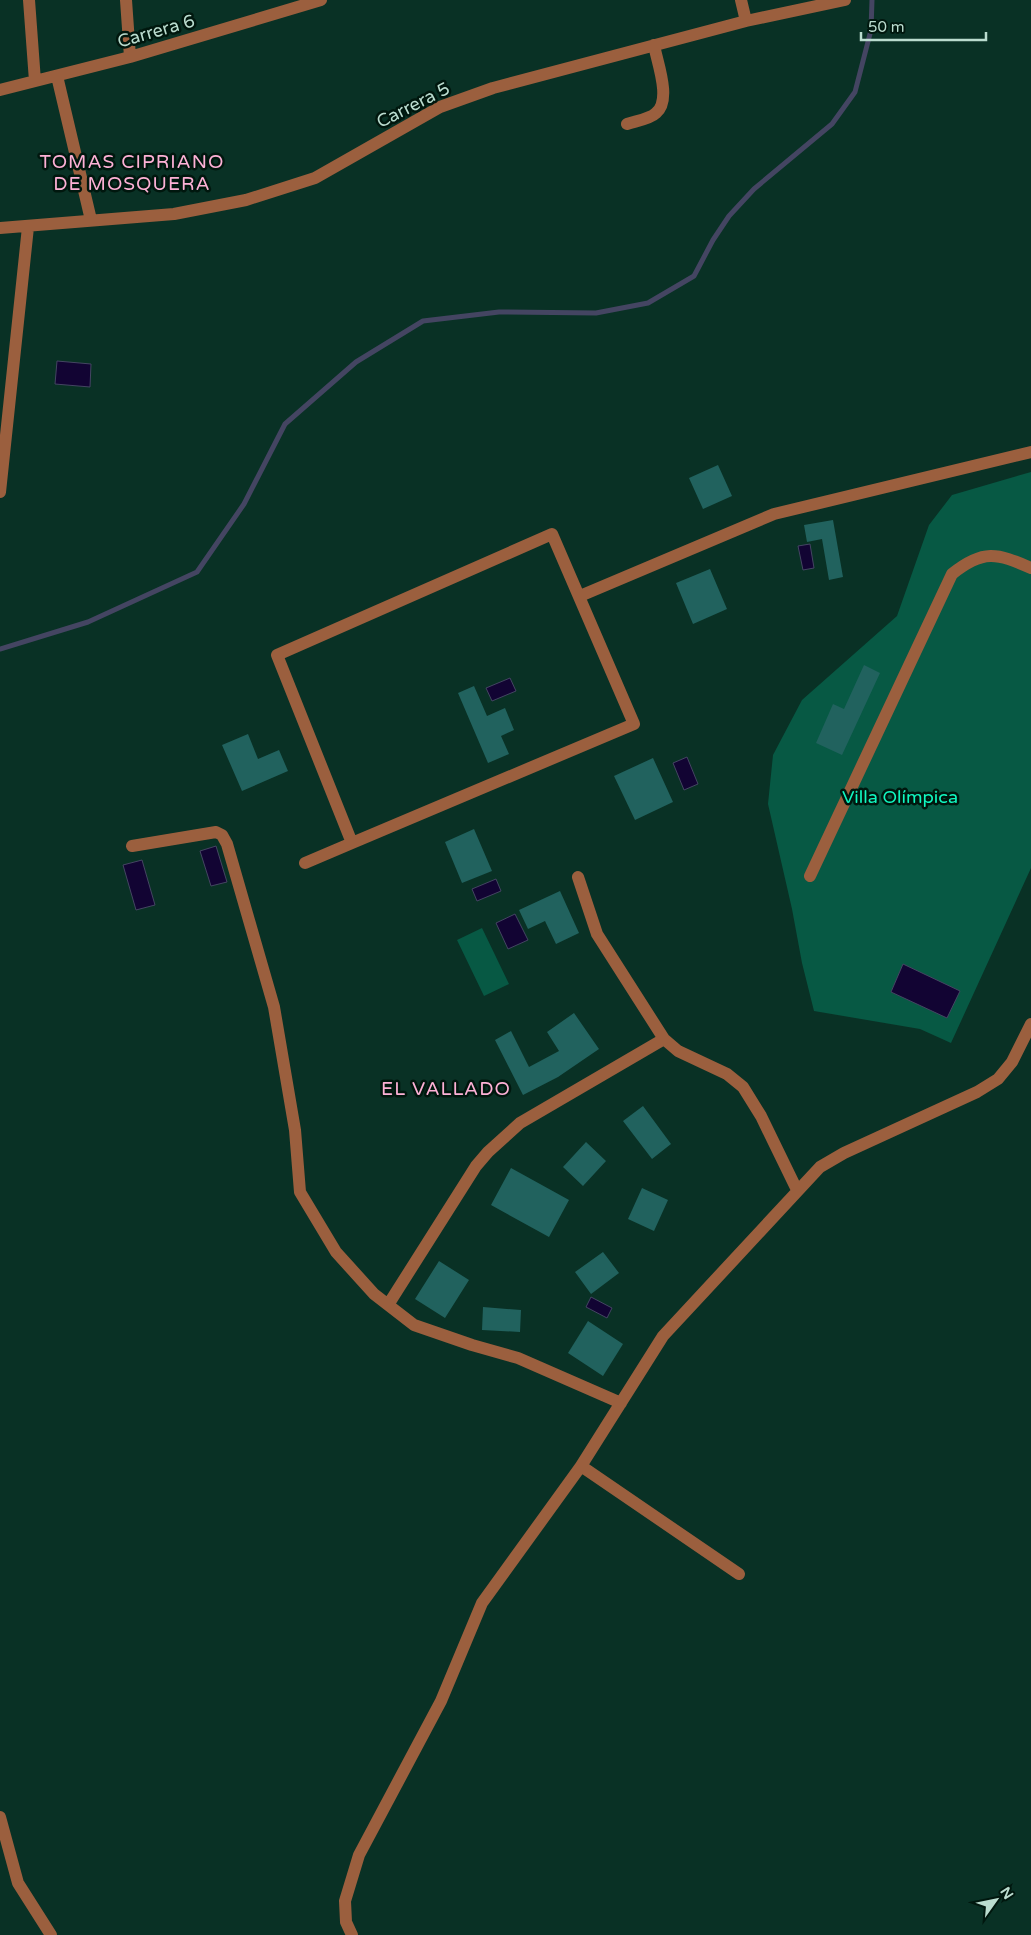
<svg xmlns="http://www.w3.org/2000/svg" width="1031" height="1935" viewBox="0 0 1031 1935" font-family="'Varela Round',sans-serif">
	<rect width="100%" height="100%" fill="#093125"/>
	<!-- park -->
	<path fill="#075944" d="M 1031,472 L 1031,868 L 951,1043 L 920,1029 L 814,1011 L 802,963 L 792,909 L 768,804 L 773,755 L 802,700 L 897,616 L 929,525 L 952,495 Z
		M 482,928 L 509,984 L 484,996 L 457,940 Z"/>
	<!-- water -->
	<path fill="#120433" stroke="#444562" d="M 57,361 L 91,364 L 90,387 L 55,384 Z
		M 810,544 L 814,568 L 803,570 L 798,546 Z
		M 510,678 L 516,691 L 492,701 L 486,688 Z
		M 687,757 L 698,784 L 684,790 L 673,763 Z
		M 216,846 L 227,882 L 211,886 L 200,851 Z
		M 142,860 L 155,905 L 136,910 L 123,865 Z
		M 496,879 L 501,891 L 477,901 L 472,889 Z
		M 515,914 L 528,940 L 508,949 L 496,923 Z
		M 903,964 L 960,991 L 947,1018 L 891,992 Z
		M 591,1297 L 612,1308 L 607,1318 L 586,1307 Z"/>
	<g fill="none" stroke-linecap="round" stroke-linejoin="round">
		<!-- stream -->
		<path stroke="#444562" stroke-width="5" d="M 0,649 L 88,622 L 197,572 L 244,504 L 285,424 L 356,362 L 423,321 L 499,312 L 596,313 L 648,303 L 694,276 L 713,240 L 729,216 L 754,189 L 832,124 L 855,92 L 871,30 L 872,0"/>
	</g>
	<!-- building -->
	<path fill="#21625e" d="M 718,465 L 732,496 L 703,509 L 689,478 Z
		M 833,520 L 843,577 L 829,580 L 822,539 L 807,542 L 804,525 Z
		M 710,569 L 727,609 L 693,624 L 676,583 Z
		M 864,665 L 880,673 L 842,755 L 816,743 L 833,704 L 844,709 Z
		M 474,686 L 487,716 L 505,708 L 514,730 L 501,736 L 509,754 L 488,763 L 458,693 Z
		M 248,734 L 258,759 L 279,750 L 288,771 L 242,791 L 222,745 Z
		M 653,758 L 673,802 L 635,820 L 614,776 Z
		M 474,829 L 492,871 L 462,883 L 445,842 Z
		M 560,891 L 579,933 L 556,944 L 545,921 L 528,929 L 519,910 Z
		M 574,1013 L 599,1049 L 558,1077 L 523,1095 L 495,1040 L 511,1031 L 529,1067 L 559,1051 L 547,1032 Z
		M 643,1106 L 671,1144 L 652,1159 L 623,1121 Z
		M 586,1142 L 606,1161 L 583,1186 L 563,1167 Z
		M 511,1168 L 569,1200 L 549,1237 L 491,1205 Z
		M 642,1188 L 668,1200 L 654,1231 L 628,1219 Z
		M 603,1252 L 619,1273 L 591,1294 L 575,1272 Z
		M 439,1261 L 469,1280 L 445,1318 L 415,1299 Z
		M 483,1307 L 521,1310 L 520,1332 L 482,1330 Z
		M 588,1321 L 623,1344 L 603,1376 L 568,1353 Z"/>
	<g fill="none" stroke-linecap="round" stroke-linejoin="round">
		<!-- minor -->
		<path stroke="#9b5f3e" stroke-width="12" d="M 29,0 L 35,81
			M 126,0 L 130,57
			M 741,0 L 746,21
			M 57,76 L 91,220
			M 0,90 L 130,57 L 321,0
			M 627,124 C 636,121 650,119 656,113 C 672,100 657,62 654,45
			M 0,228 L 174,214 L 246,200 L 315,178 L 440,107 L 493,88 L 746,21 L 845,0
			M 0,492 L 28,227
			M 580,596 L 774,514 L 1031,452
			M 132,846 L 216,832 L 222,835 L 227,844 L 274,1007 L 295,1130 L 300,1192 L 336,1252 L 374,1294 L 414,1325 L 472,1345 L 518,1358 L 621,1403
			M 305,863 L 352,843 L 634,724 L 552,534 L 277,655 L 352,843
			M 810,876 L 952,574 C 983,549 997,553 1031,568
			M 578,877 L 597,934 L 664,1039 L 678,1051 L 727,1074 L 743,1087 L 761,1116 L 797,1190
			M 388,1305 L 476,1166 L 488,1152 L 520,1123 L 664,1039
			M 581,1466 L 739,1574
			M 0,1817 L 18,1883 L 51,1935
			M 352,1935 L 346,1922 L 345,1901 L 359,1855 L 441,1701 L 482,1603 L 581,1466 L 663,1336 L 820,1167 L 844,1153 L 977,1092 L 998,1079 L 1012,1062 L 1031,1024"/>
	</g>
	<g text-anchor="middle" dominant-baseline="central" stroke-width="5" stroke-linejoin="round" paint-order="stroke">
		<!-- street labels -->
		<g font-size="18" fill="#badccf" stroke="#00170e">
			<text transform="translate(156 31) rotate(-16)">Carrera 6</text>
			<text transform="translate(413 105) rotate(-27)">Carrera 5</text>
		</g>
		<!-- park labels -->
		<g font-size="18" fill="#10f8c1" stroke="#00170e">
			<text x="900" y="797">Villa Olímpica</text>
		</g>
		<!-- neighbourhood labels -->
		<g font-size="19" letter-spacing="1" fill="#fdb1d6" stroke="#00170e">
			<text x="132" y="162">TOMAS CIPRIANO<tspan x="132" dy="22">DE MOSQUERA</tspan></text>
			<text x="446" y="1089">EL VALLADO</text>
		</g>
	</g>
	<!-- north arrow -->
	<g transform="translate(996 1900) rotate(57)" stroke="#00170e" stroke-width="4" paint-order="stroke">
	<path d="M0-4L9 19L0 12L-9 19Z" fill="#badccf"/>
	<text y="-8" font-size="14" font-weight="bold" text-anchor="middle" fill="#badccf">N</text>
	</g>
	<!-- scale -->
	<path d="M861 32v8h125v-8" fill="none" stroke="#badccf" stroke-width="2.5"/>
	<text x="868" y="32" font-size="15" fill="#badccf" stroke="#00170e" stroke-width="4" paint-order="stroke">50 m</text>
</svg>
